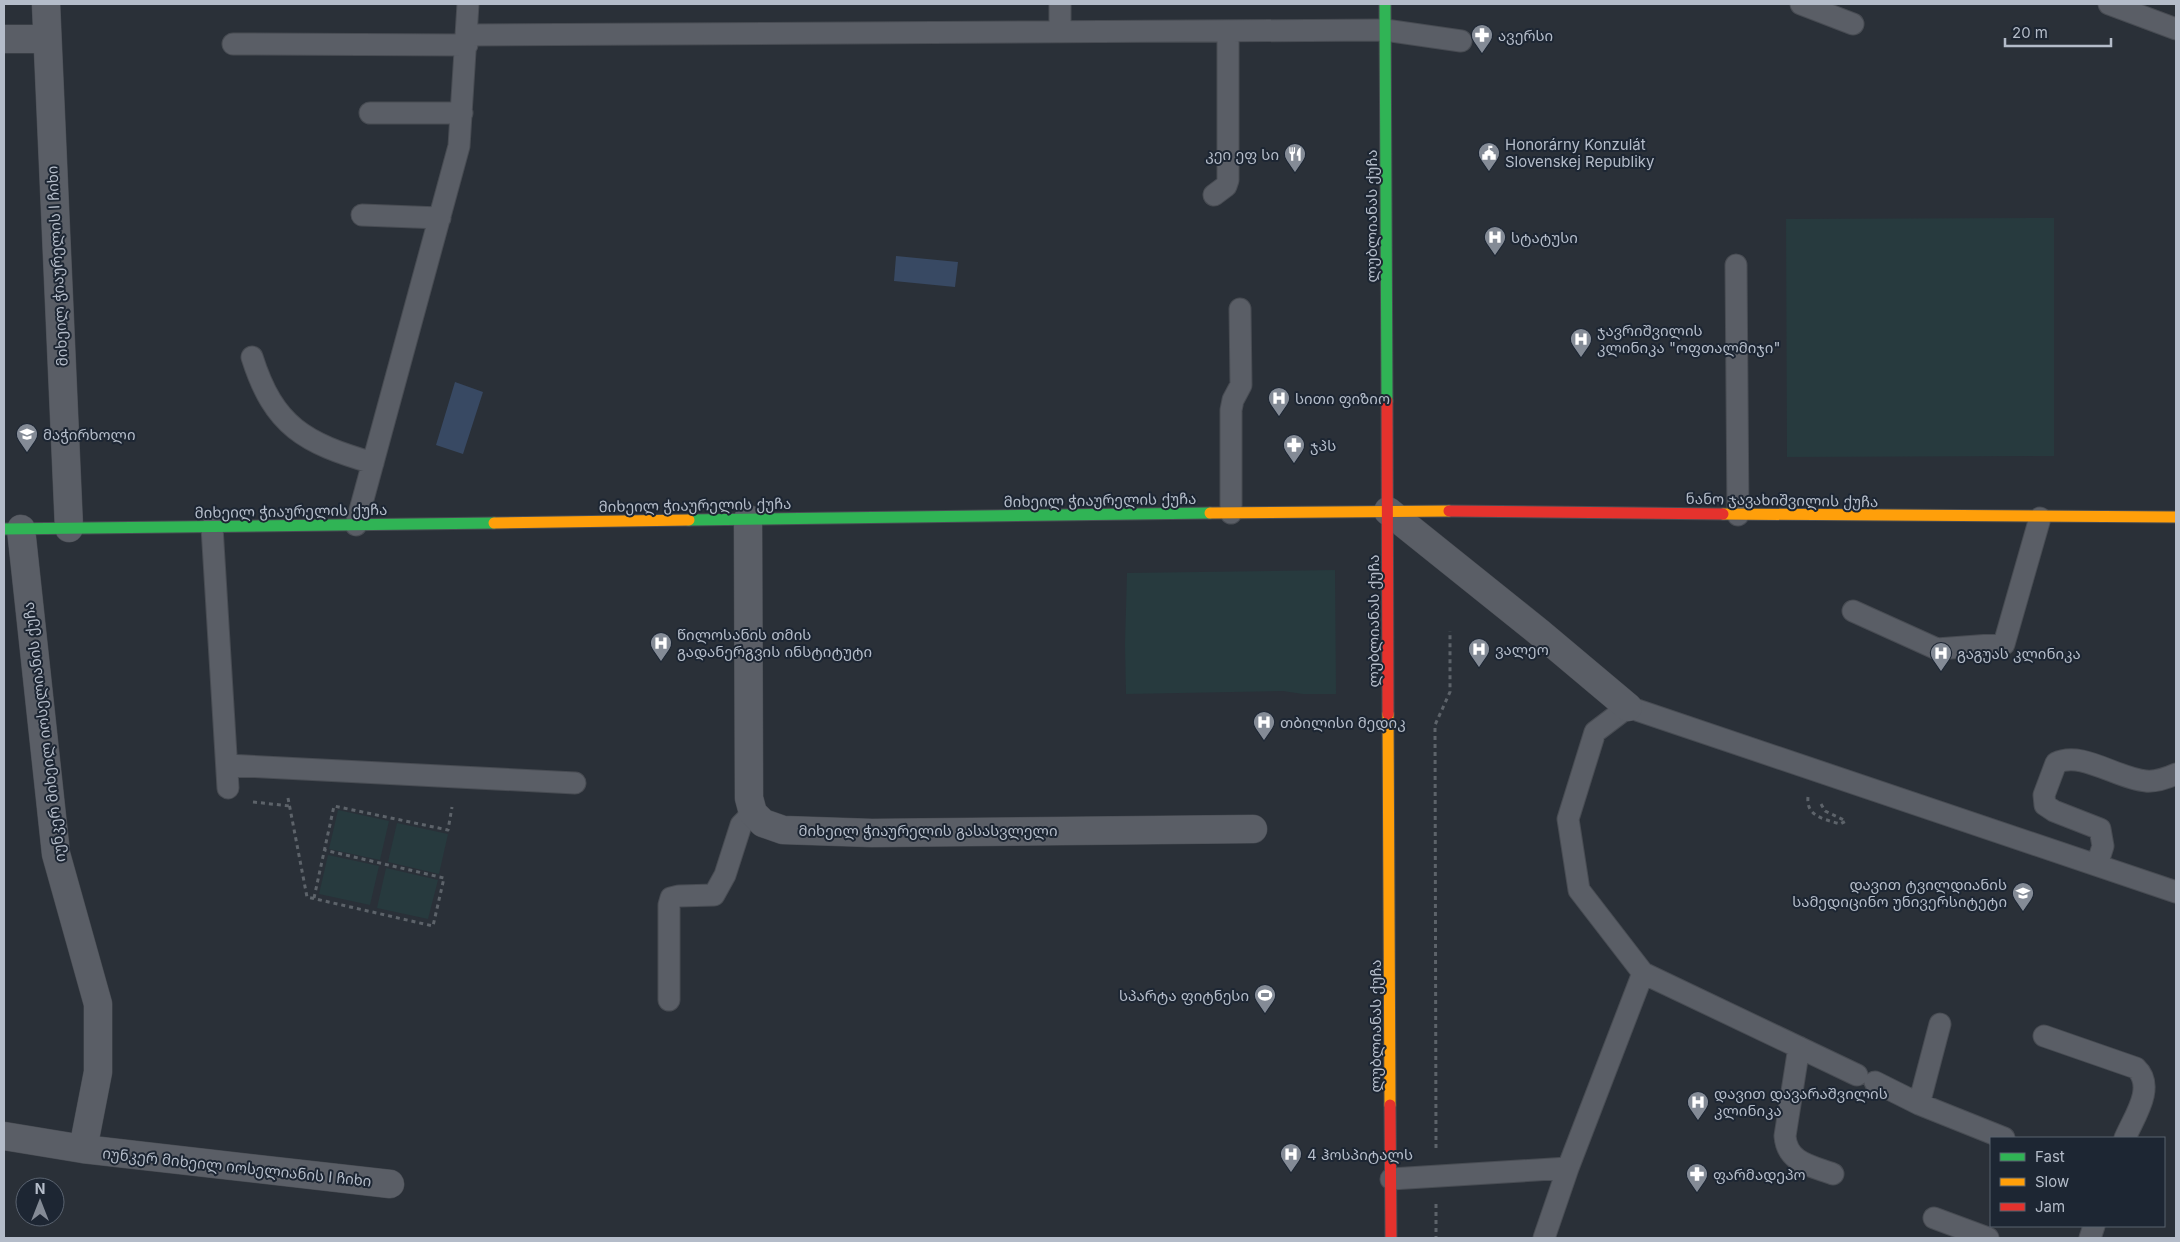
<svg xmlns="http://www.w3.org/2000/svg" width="2180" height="1242" viewBox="0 0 2180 1242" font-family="Inter,'Noto Sans Georgian',sans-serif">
	<rect width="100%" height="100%" fill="#2a3038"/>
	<!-- green -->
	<path fill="#273a3e" d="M 2054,218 L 2054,456 L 1787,457 L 1786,219 Z
		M 1335,570 L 1336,694 L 1303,694 L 1283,691 L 1126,694 L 1125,644 L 1127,573 Z
		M 338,810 L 389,821 L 380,860 L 329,849 Z
		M 397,823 L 448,834 L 439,874 L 388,862 Z
		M 328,855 L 379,866 L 370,905 L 319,894 Z
		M 386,868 L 438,880 L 428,919 L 377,908 Z"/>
	<!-- water -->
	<path fill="#384963" d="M 896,256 L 958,262 L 955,287 L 894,281 Z
		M 455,382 L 483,392 L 463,454 L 436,445 Z"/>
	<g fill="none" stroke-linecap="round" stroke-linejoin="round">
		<!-- lane casing -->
		<g stroke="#484c53" stroke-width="23">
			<path id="lane" d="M 1060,4 L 1060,32
				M 1801,4 L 1853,24
				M 2109,4 L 2176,29
				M 468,35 L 1385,30 L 1461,41
				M 233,44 L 467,45
				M 370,113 L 462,113
				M 1214,195 L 1226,186 L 1228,180 L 1228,31
				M 362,215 L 440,218
				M 1736,265 L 1738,515
				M 252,357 C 274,427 305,443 373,463
				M 1231,513 L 1231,410 L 1233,400 L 1241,385 L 1240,309
				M 356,525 L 459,146 L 468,4
				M 212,527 L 228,788
				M 1853,611 L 1937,649 L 2004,644 L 2040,518
				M 227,765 L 575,783
				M 2097,865 L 2103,846 L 2100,829 L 2054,811 L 2045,805 L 2044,795 L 2056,763 C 2081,750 2118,779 2146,781 C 2156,782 2167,778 2176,774
				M 669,1000 L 669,905 L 671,898 L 679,896 L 714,895 L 725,875 L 741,825 L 753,813
				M 2044,1036 L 2136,1068 C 2156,1087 2134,1117 2125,1138
				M 1799,1047 L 1785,1136 C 1787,1163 1812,1166 1833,1174
				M 1857,1075 L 1643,973 L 1579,890 L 1568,819 L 1595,732 L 1628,707 L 2176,892
				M 1875,1082 L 1919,1104 L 2004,1138
				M 1919,1104 L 1940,1024
				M 1391,1179 L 1568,1168 L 1643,973
				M 1934,1218 L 1988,1238
				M 1544,1238 L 1568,1168
				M 2090,1238 L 2094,1226"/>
		</g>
		<!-- street casing -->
		<g stroke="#484c53" stroke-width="29">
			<path id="street" d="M 46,4 L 69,528
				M 4,39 L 46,39
				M 1388,511 L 1540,633 L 1628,707
				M 748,519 L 749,798 L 753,813 L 763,823 L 783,830 L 872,833 L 1253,829
				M 21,529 L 56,854 L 98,1004 L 98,1072 L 83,1149
				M 4,1136 L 83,1149 L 390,1184"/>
		</g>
		<!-- fast casing -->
		<g stroke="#484c53" stroke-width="13">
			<path id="fast" d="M 1385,4 L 1387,401
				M 689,520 L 1210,513
				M 4,529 L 494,523"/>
		</g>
		<!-- slow casing -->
		<g stroke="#484c53" stroke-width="13">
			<path id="slow" d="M 1210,513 L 1449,511
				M 1723,514 L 2176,517
				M 494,523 L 689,520
				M 1388,714 L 1390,1105"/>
		</g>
		<!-- jam casing -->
		<g stroke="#484c53" stroke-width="13">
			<path id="jam" d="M 1387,401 L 1388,714
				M 1449,511 L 1723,514
				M 1390,1105 L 1391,1238"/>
		</g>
		<!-- path -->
		<path stroke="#5d636a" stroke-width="3" stroke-dasharray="4 4" stroke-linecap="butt" d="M 1808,797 C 1806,817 1825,819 1840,824 L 1846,821
			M 288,798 L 307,897 L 433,926 L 444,878 L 324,850
			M 253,802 L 290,806
			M 1821,804 L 1825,811 L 1846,821
			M 314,898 L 334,806 L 448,830 L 452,807
			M 1436,1148 L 1435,725 L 1450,692 L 1450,631
			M 1436,1204 L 1436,1238"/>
		<!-- lane -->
		<use href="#lane" stroke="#5a5e66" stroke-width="21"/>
		<!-- street -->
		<use href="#street" stroke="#5a5e66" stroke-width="28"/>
		<!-- fast -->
		<use href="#fast" stroke="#30b455" stroke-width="11"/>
		<!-- slow -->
		<use href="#slow" stroke="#ff9f0a" stroke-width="11"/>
		<!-- jam -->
		<use href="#jam" stroke="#e5322d" stroke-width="11"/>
	</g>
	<!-- icons -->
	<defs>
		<g id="pharmacy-pin" transform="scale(1.125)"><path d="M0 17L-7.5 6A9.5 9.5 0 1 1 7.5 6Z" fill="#848b96" stroke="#1d2633"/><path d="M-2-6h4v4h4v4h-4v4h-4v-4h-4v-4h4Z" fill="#fff"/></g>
		<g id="civic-pin" transform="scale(1.125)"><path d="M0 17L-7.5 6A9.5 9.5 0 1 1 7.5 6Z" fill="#848b96" stroke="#1d2633"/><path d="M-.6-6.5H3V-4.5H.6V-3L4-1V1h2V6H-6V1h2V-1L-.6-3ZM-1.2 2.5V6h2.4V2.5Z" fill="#fff"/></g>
		<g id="restaurant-pin" transform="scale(1.125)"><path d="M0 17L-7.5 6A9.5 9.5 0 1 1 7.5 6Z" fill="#848b96" stroke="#1d2633"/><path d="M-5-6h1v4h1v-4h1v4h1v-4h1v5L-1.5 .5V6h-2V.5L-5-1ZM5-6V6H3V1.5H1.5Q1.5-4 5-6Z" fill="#fff"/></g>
		<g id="hospital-pin" transform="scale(1.125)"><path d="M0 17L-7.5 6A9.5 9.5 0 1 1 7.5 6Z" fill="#848b96" stroke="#1d2633"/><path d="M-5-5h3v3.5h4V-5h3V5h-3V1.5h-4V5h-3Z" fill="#fff"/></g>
		<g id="school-pin" transform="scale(1.125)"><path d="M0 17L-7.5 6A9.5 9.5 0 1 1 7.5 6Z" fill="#848b96" stroke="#1d2633"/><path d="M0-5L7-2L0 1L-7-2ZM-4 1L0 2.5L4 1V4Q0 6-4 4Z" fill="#fff"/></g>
		<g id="university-pin" transform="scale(1.125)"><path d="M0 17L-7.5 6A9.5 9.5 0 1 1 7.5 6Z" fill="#848b96" stroke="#1d2633"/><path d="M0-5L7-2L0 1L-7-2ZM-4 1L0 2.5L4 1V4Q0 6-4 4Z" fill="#fff"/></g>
		<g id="stadium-pin" transform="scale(1.125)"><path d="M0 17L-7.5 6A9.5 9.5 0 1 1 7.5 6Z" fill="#848b96" stroke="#1d2633"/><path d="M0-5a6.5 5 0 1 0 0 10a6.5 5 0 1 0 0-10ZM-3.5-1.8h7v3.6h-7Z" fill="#fff"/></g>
	</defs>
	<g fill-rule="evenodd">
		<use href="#pharmacy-pin" x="1482" y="35"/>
		<use href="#civic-pin" x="1489" y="153"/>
		<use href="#restaurant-pin" x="1295" y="154"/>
		<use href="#hospital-pin" x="1495" y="237"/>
		<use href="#hospital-pin" x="1581" y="339"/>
		<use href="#hospital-pin" x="1279" y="398"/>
		<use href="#school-pin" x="27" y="434"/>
		<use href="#pharmacy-pin" x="1294" y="445"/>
		<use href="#hospital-pin" x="661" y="643"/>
		<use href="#hospital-pin" x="1479" y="649"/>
		<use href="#hospital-pin" x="1941" y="653"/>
		<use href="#hospital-pin" x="1264" y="722"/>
		<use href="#university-pin" x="2023" y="893"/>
		<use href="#stadium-pin" x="1265" y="995"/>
		<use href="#hospital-pin" x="1698" y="1102"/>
		<use href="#hospital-pin" x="1291" y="1154"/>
		<use href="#pharmacy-pin" x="1697" y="1174"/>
	</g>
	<g text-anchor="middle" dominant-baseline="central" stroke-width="4" stroke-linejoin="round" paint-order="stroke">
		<!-- poi labels -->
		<g font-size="15" fill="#b4bcc9" stroke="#1d2633" text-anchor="start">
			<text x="1498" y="35">ავერსი</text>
			<text x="1505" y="144">Honorárny Konzulát<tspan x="1505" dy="17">Slovenskej Republiky</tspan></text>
			<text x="1279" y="154" text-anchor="end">კეი ეფ სი</text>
			<text x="1511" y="237">სტატუსი</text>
			<text x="1597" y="330">ჯავრიშვილის<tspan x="1597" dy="17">კლინიკა "ოფთალმიჯი"</tspan></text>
			<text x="1295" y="398">სითი ფიზიო</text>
			<text x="43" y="434">მაჭირხოლი</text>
			<text x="1310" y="445">ჯპს</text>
			<text x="677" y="634">წილოსანის თმის<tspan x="677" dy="17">გადანერგვის ინსტიტუტი</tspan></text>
			<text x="1495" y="649">ვალეო</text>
			<text x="1957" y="653">გაგუას კლინიკა</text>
			<text x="1280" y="722">თბილისი მედიკ</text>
			<text x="2007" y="884" text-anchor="end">დავით ტვილდიანის<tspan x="2007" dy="17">სამედიცინო უნივერსიტეტი</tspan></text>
			<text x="1249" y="995" text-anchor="end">სპარტა ფიტნესი</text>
			<text x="1714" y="1093">დავით დავარაშვილის<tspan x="1714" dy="17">კლინიკა</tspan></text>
			<text x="1307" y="1154">4 ჰოსპიტალს</text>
			<text x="1713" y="1174">ფარმადეპო</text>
		</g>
		<!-- street labels -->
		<g font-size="15" fill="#b4bcc9" stroke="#1d2633">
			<text transform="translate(1371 216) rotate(-90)">ლუბლიანას ქუჩა</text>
			<text transform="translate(57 266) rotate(-93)">მიხეილ ჭიაურელის I ჩიხი</text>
			<text transform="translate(1100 500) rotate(-1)">მიხეილ ჭიაურელის ქუჩა</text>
			<text transform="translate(1782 500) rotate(1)">ნანო ჯავახიშვილის ქუჩა</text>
			<text transform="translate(695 505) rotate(-1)">მიხეილ ჭიაურელის ქუჩა</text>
			<text transform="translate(291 511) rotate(-1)">მიხეილ ჭიაურელის ქუჩა</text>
			<text transform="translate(1373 621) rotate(-90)">ლუბლიანას ქუჩა</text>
			<text transform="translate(44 732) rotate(-97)">იუნკერ მიხეილ იოსელიანის ქუჩა</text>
			<text x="928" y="830">მიხეილ ჭიაურელის გასასვლელი</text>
			<text transform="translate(1375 1026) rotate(-90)">ლუბლიანას ქუჩა</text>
			<text transform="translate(237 1167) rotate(6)">იუნკერ მიხეილ იოსელიანის I ჩიხი</text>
		</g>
	</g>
	<!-- border -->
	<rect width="2180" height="1242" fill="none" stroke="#b4bcc9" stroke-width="10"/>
	<!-- legend -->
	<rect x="1990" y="1137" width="175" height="90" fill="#1d2633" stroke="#59626f"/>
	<rect x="2000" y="1153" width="25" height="8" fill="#30b455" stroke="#59626f"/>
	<text x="2035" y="1162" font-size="15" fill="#b4bcc9">Fast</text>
	<rect x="2000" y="1178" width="25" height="8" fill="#ff9f0a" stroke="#59626f"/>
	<text x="2035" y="1187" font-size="15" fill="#b4bcc9">Slow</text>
	<rect x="2000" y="1203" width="25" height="8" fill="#e5322d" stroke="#59626f"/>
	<text x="2035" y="1212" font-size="15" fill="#b4bcc9">Jam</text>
	<!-- north arrow -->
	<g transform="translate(40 1202)"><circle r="24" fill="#1d2633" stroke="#59626f"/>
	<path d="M0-4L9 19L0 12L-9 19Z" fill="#848b96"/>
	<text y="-8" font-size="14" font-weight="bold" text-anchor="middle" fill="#b4bcc9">N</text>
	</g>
	<!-- scale -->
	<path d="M2005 38v8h106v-8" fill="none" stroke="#b4bcc9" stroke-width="2.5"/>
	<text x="2012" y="38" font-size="15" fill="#b4bcc9" stroke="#1d2633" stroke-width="4" paint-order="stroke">20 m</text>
</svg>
